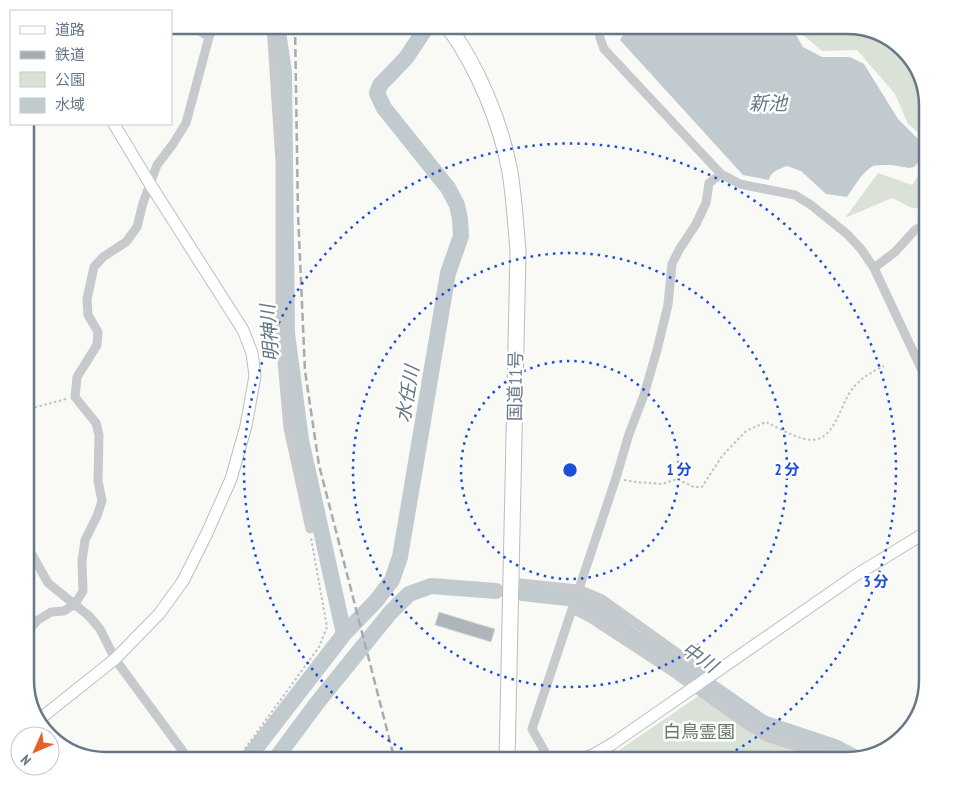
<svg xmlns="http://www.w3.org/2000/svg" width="953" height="786" viewBox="0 0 953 786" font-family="'PT Sans Narrow','Noto Sans JP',sans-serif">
	<rect width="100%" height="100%" fill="#f9f9f6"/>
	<!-- green -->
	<path fill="#dae1d7" d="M 805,25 L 848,25 L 901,45 L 922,74 L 928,106 L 928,141 L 908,124 L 895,94 L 857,50 L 822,51 L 801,33 Z
		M 928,161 L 928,209 L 912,208 L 892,198 L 845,218 L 878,173 L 912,185 Z
		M 700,695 L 756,736 L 835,761 L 603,761 Z"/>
	<!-- water -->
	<path fill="#c1cacf" d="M 630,25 L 799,25 L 796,35 L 803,47 L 822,57 L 850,57 L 864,64 L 898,119 L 920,141 L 923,148 C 915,179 909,164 885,165 C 881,165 876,165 873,166 C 862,172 854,187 847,197 L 826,194 L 801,171 L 787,166 C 780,169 770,171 769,180 L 743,175 L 620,40 Z"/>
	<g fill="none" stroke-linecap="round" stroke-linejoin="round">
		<!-- river -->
		<path stroke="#c1cacf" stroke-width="16" d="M 277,25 L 284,72 L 287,333 L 301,440 L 344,634
			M 522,593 L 568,598 L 593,606 L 632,636 L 691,673 L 763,723 L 835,747 L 858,759
			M 246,761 L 344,634 L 376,601 L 392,580 L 400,557 L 448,273 L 461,236 L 460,219 L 457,205 L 448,188 L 384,108 L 377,93 L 380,85 L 406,58 L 428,25
			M 274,761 L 317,703 L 390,613 L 409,594 L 431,586 L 496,591"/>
	</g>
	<!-- building -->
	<path fill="#adb5bb" stroke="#dadad8" d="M 439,612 L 495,629 L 491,642 L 435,625 Z"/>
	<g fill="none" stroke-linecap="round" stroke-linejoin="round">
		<!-- secondary casing -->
		<g stroke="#bbbfc4" stroke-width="13">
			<path id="secondary" d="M 41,718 L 115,659 L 159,614 L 183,581 L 207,533 L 231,479 L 246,426 L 255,376 L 252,353 L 243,330 L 150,184 L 114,124
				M 575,761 L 593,755 L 612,744 L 856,575 L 928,531"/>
		</g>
		<!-- highway casing -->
		<g stroke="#b9bcbf" stroke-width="17">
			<path id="highway" d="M 447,25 C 477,65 501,123 510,172 C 514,198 516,225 518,252 L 507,761"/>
		</g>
		<!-- path -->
		<path stroke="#c0c2c4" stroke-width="2" stroke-dasharray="2.5 2.5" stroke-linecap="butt" d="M 25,410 L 66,399
			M 624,480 L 636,482 L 662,484 L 677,479 L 694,487 L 702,487 L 722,456 L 746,431 L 766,422 C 778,428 792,436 805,439 C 835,446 839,405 853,388 C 862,377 872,372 884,366
			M 236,761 L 319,647 L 327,627 L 311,538"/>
		<!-- street -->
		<path stroke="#c6cacd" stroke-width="9" d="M 190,25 L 209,37
			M 271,25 L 280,162 L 280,340 L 288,428 L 310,529
			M 598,25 L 600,38 L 604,49 L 721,174 L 740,184 L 795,195 L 811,205 L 847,234 L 861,249 L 874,268 L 928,383
			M 874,268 L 895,252 L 915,230 L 928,222
			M 25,542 L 48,583 L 89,616 L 100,629 L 115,659 L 190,761
			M 511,582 L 578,589 L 602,599 L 710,676
			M 572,609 L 590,618 L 674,673 L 744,723 L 766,737 L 830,757 L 838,761
			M 25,634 L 38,620 L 51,612 L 64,611 L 75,604 L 83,591 L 82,561 L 85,540 L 97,516 L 102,501 L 98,481 L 99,435 L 96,423 L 75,397 L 77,377 L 97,345 L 98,332 L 88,315 L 87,299 L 94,267 L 103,257 L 126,242 L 137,227 L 143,203 L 157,165 L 173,144 L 186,123 L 209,37 L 215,25
			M 550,761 L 532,729 L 616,478 L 629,434 L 644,395 L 657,350 L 668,305 L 672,264 L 679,250 L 696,224 L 706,203 L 709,183 L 721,174"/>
		<!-- secondary -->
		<use href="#secondary" stroke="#fff" stroke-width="11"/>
		<!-- highway -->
		<use href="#highway" stroke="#fff" stroke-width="15"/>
		<!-- rail -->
		<path stroke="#a6acb2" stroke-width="2.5" stroke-dasharray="8 4" stroke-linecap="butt" d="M 295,25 L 298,214 L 305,371 L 319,465 L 395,761"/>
	</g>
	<!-- distance rings -->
	<g fill="none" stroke="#1d4ed8" stroke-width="2.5" stroke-dasharray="2.5 5">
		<circle cx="570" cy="470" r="109"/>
		<circle cx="570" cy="470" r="217"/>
		<path d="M422 760A326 326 0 1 1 718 760"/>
	</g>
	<g text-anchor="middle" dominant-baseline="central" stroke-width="5" stroke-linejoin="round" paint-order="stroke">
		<!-- street labels -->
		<g font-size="18" fill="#677788" stroke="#fff">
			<text transform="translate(515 386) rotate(-89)">国道11号</text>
		</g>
		<!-- park labels -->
		<g font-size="18" fill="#657a62" stroke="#fff">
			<text x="699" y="731">白鳥霊園</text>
		</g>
		<!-- water labels -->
		<g font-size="19" font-style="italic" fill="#637883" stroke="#fff">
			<text x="768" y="103">新池</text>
			<text transform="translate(269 333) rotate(-94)">明神川</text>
			<text transform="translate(407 394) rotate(-80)">水任川</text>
			<text transform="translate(700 657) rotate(34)">中川</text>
		</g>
	</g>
	<!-- crop -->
	<path d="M0 0H953V786H0ZM106 34H847A72 72 0 0 1 919 106V680A72 72 0 0 1 847 752H106A72 72 0 0 1 34 680V106A72 72 0 0 1 106 34Z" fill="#fff" fill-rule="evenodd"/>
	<path fill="none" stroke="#677788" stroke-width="2.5" d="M106 34H847A72 72 0 0 1 919 106V680A72 72 0 0 1 847 752H106A72 72 0 0 1 34 680V106A72 72 0 0 1 106 34Z"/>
	<circle cx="570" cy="470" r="8" fill="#1d4ed8" stroke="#fff" stroke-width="2.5"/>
	<g font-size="15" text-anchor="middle" font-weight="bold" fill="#1d4ed8" stroke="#fff" stroke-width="5" stroke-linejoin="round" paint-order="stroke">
		<text x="679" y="475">1 分</text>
		<text x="787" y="475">2 分</text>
		<text x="876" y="587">3 分</text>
	</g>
	<!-- legend -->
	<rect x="10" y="10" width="162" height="115" fill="#ffffff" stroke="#c2c9cf"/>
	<rect x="20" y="26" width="25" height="8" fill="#ffffff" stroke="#c2c9cf"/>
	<text x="55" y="35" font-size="15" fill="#677788">道路</text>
	<rect x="20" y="51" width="25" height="8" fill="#a6acb2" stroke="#c2c9cf"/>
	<text x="55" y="60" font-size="15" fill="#677788">鉄道</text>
	<rect x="20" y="72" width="25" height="15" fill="#dae1d7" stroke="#c2c9cf"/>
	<text x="55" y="85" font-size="15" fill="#677788">公園</text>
	<rect x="20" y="98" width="25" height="15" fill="#c1cacf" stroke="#c2c9cf"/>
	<text x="55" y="110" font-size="15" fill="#677788">水域</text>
	<!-- north arrow -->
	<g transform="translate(35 751) rotate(225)"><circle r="24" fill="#ffffff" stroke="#c2c9cf"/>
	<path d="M0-4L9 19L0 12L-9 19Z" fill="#e66129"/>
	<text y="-8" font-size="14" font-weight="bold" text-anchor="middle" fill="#677788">N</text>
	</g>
</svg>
